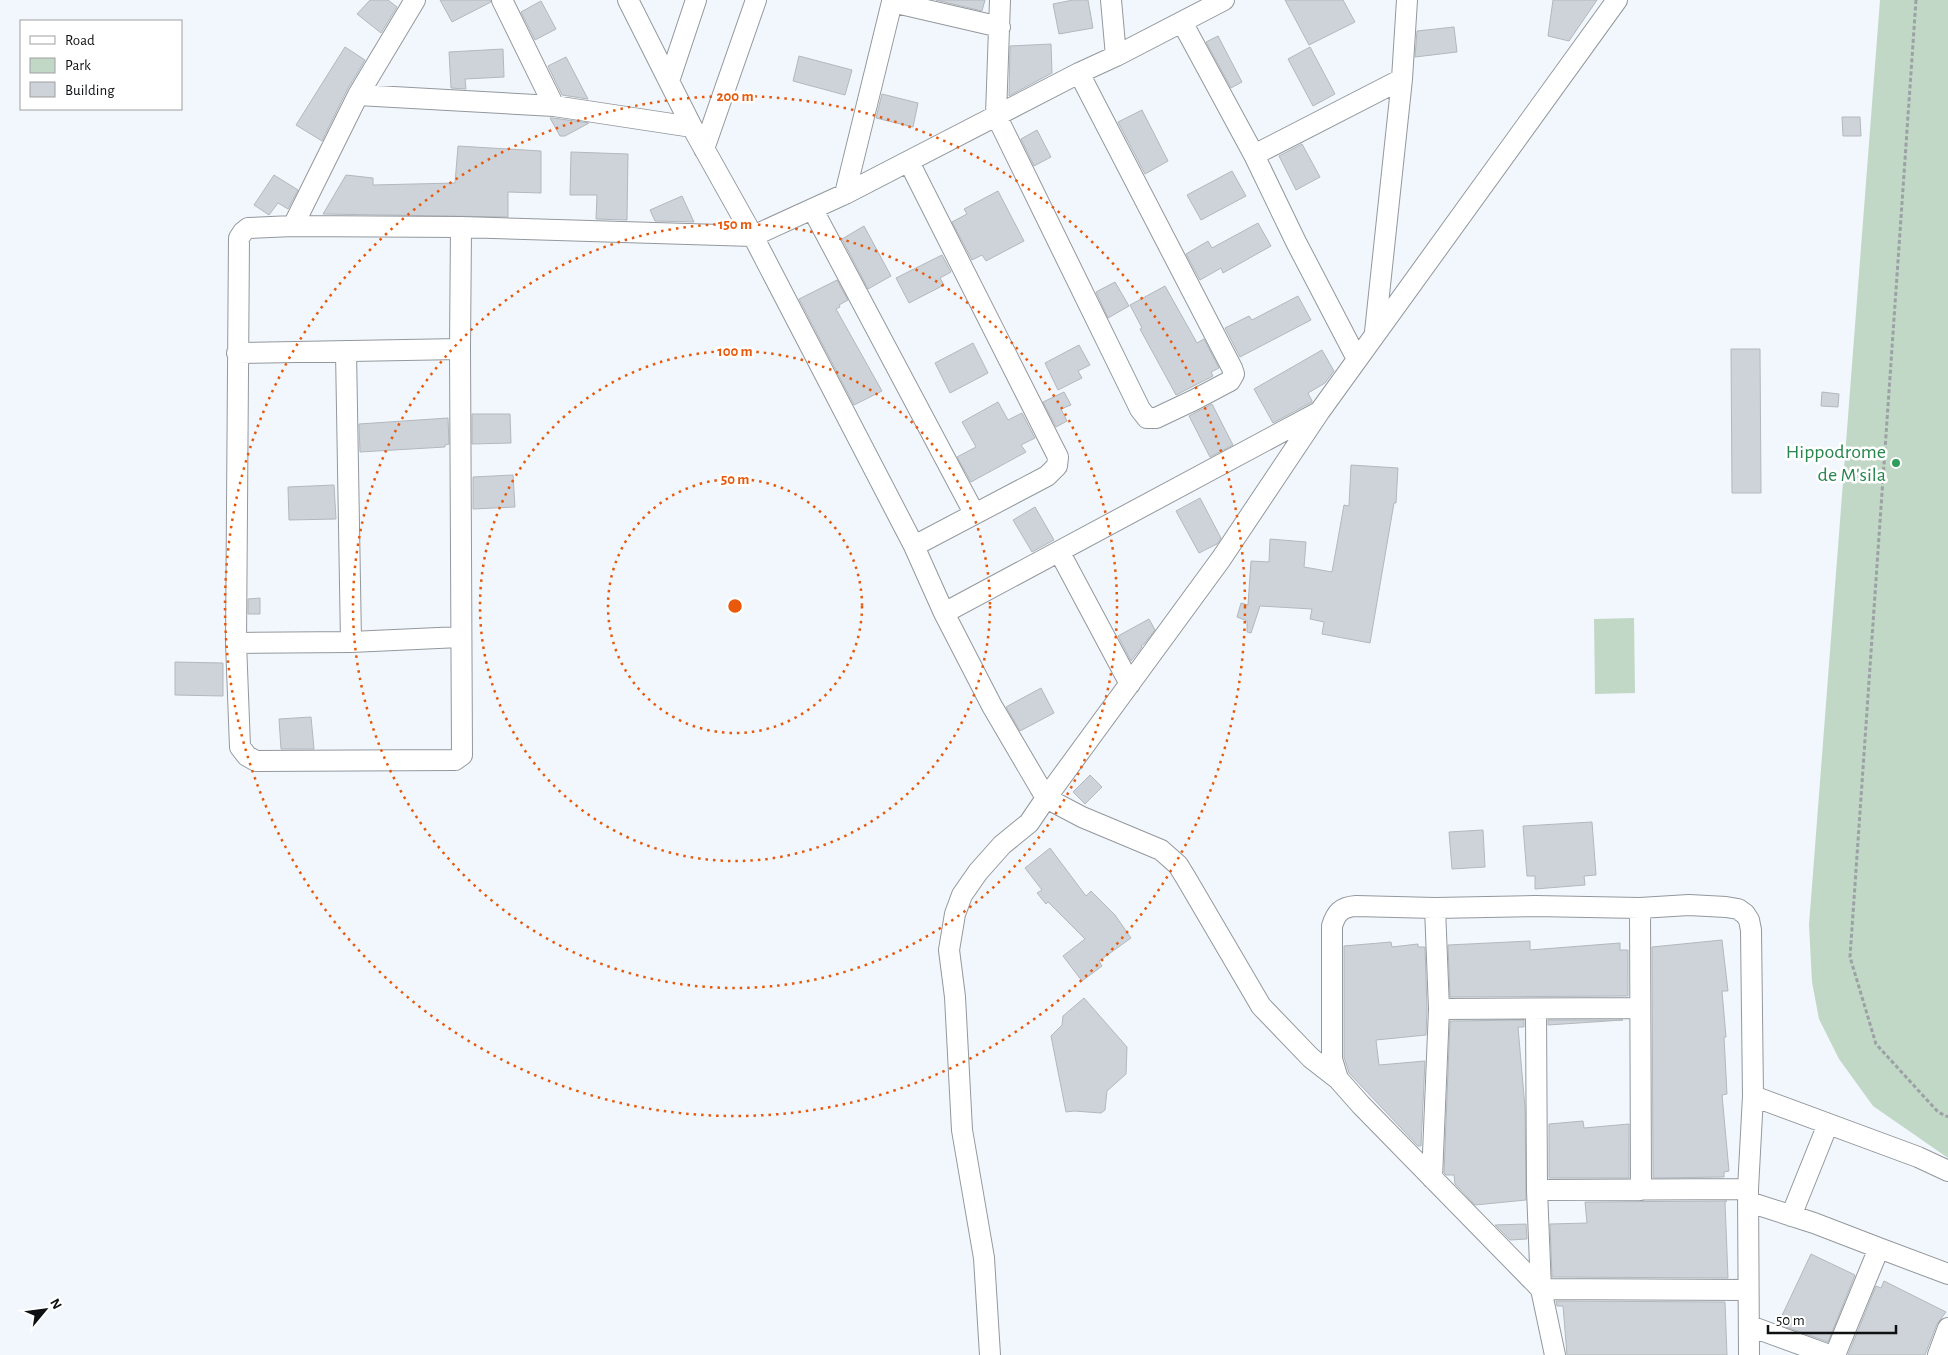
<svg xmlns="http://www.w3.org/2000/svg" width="1948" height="1355" viewBox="0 0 1948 1355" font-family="'Alegreya Sans',sans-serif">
	<rect width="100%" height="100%" fill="#f1f7fc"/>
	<!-- green -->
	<path fill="#c1d8c6" d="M 1880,0 L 1948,0 L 1948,1158 L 1873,1106 L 1839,1059 L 1819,1019 L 1812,982 L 1809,925 Z
		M 1634,618 L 1635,693 L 1595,694 L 1594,619 Z"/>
	<!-- building -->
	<path fill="#cdd3d8" stroke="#b3b8bd" d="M 370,0 L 388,0 L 397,7 L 381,33 L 357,14 Z
		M 440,0 L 490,0 L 491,2 L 452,22 Z
		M 936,0 L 985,0 L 982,11 Z
		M 1073,0 L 1088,0 L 1093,28 L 1059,34 L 1053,4 Z
		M 1285,0 L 1343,0 L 1355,22 L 1309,45 Z
		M 1553,0 L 1597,0 L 1569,41 L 1548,36 Z
		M 541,1 L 556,29 L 535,40 L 521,12 Z
		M 1454,27 L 1457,52 L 1415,57 L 1417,31 Z
		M 1218,36 L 1242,82 L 1231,88 L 1206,42 Z
		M 1051,44 L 1052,73 L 1009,96 L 1010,46 Z
		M 345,47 L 365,60 L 347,90 L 322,141 L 296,125 Z
		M 1310,47 L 1335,94 L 1313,106 L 1288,59 Z
		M 503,49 L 504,77 L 465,79 L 466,89 L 451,88 L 449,52 Z
		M 799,56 L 852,70 L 845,95 L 793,81 Z
		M 566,57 L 588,99 L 562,95 L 548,66 Z
		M 882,94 L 918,103 L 913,127 L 876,118 Z
		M 1142,110 L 1168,161 L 1145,174 L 1118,122 Z
		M 1842,117 L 1860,117 L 1861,136 L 1843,136 Z
		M 550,118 L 553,118 L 589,123 L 565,136 L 560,136 Z
		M 1037,130 L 1051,157 L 1034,166 L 1021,139 Z
		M 1302,144 L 1320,177 L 1296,190 L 1279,156 Z
		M 458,146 L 541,151 L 541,193 L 508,192 L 508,217 L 323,214 L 346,175 L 373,178 L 373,185 L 455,183 Z
		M 571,152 L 628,154 L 627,220 L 596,219 L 597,195 L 570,195 Z
		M 1232,171 L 1246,196 L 1201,220 L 1187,195 Z
		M 274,175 L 298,190 L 288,209 L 278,203 L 269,215 L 254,205 Z
		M 998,191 L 1024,241 L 986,261 L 982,255 L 972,260 L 952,222 L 967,214 L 964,209 Z
		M 682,196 L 694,222 L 655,221 L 650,210 Z
		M 1258,223 L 1271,246 L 1223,273 L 1221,268 L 1200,280 L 1186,254 L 1208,241 L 1212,248 Z
		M 864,226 L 891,276 L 868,289 L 842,239 Z
		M 942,255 L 951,272 L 940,278 L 944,285 L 909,303 L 896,278 Z
		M 837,280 L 848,300 L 839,305 L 840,307 L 836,309 L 882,391 L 854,405 L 799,299 Z
		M 1115,282 L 1129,306 L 1108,318 L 1096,292 Z
		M 1165,286 L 1197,343 L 1204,339 L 1219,368 L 1211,372 L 1213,376 L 1176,395 L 1140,329 L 1142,328 L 1130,305 Z
		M 1298,296 L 1311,320 L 1240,357 L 1225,328 L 1249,316 L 1252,320 Z
		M 973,343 L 988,373 L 950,393 L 935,363 Z
		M 1079,345 L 1090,365 L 1078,371 L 1082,378 L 1058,390 L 1045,363 Z
		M 1731,349 L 1760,349 L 1761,493 L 1732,493 Z
		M 1322,350 L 1334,371 L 1325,383 L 1308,393 L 1312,401 L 1312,402 L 1273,423 L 1254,389 Z
		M 1064,392 L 1071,405 L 1061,409 L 1067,421 L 1056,427 L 1043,402 Z
		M 1822,392 L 1839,394 L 1838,407 L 1821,406 Z
		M 998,402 L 1008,420 L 1022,413 L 1035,438 L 1021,445 L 1026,452 L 971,482 L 957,457 L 976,447 L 962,422 Z
		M 1212,404 L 1233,445 L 1210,457 L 1189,416 Z
		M 472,414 L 510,414 L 511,443 L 472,444 Z
		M 448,418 L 449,444 L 445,445 L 445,447 L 360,452 L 359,424 Z
		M 1351,465 L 1398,468 L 1396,503 L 1394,503 L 1370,643 L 1322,634 L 1324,622 L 1310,619 L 1312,609 L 1260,606 L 1251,633 L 1247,632 L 1247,621 L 1237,617 L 1241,603 L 1248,605 L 1251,561 L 1269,562 L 1270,539 L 1306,542 L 1304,567 L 1332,572 L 1344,505 L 1349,506 Z
		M 513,475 L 515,507 L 473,509 L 473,477 Z
		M 334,485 L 336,519 L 289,520 L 288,487 Z
		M 1200,498 L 1221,538 L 1217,544 L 1199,553 L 1176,511 Z
		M 1035,507 L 1054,540 L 1032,552 L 1013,520 Z
		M 260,598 L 260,614 L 248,614 L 248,599 Z
		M 1149,619 L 1155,630 L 1144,644 L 1141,646 L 1142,647 L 1131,661 L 1118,636 Z
		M 175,662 L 223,663 L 223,696 L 175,695 Z
		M 1041,688 L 1054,713 L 1020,731 L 1006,707 Z
		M 311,717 L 314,749 L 281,749 L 279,719 Z
		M 1090,775 L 1102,787 L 1085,804 L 1073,792 Z
		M 1592,822 L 1596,875 L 1584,876 L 1585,885 L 1535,889 L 1535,876 L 1527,876 L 1523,826 Z
		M 1483,830 L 1485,867 L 1452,869 L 1449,832 Z
		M 1050,848 L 1086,896 L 1091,891 L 1115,915 L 1131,938 L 1099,961 L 1102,966 L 1082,981 L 1063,956 L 1085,939 L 1048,902 L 1046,904 L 1037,893 L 1042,890 L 1025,868 Z
		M 1722,940 L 1728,991 L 1722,991 L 1726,1037 L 1724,1037 L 1727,1094 L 1722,1095 L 1729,1171 L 1724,1172 L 1724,1177 L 1653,1178 L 1652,947 Z
		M 1530,941 L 1530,950 L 1620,943 L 1620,950 L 1628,950 L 1628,996 L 1450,997 L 1448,945 Z
		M 1391,942 L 1392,947 L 1418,944 L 1418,947 L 1425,947 L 1427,1009 L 1426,1035 L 1376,1040 L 1379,1065 L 1425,1061 L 1421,1146 L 1418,1146 L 1349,1073 L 1344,1057 L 1344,946 Z
		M 1084,998 L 1127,1047 L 1126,1074 L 1107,1091 L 1105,1110 L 1101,1113 L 1074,1111 L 1066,1112 L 1051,1036 L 1062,1025 L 1063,1016 Z
		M 1524,1020 L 1524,1027 L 1518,1027 L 1525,1108 L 1526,1200 L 1475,1205 L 1455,1184 L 1454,1175 L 1446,1175 L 1444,1173 L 1450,1021 Z
		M 1548,1020 L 1623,1020 L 1548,1025 Z
		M 1583,1121 L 1584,1128 L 1629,1124 L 1629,1178 L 1549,1178 L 1549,1124 Z
		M 1727,1201 L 1725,1202 L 1728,1278 L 1552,1277 L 1550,1224 L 1587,1223 L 1585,1202 Z
		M 1526,1224 L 1527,1239 L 1510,1240 L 1495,1225 Z
		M 1811,1254 L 1855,1275 L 1828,1342 L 1778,1324 Z
		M 1884,1281 L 1946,1312 L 1937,1324 L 1925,1355 L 1848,1355 L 1876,1286 L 1881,1288 Z
		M 1556,1301 L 1725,1302 L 1727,1355 L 1567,1355 L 1563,1306 L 1557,1306 Z"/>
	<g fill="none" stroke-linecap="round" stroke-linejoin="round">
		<!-- minor casing -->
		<g stroke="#93989d" stroke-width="22">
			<path id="minor" d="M 502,0 L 554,106
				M 628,0 L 692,127 L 753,236 L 914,546 L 944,613 L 992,706 L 1046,798 L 1221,559 L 1320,411 L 1617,0
				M 1000,0 L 996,115 L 1140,409 L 1147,418 L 1156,418 L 1194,400 L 1230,381 L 1234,374 L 1232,368 L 1079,73
				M 1111,0 L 1116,56
				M 1182,22 L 1254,155 L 1296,242 L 1357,359
				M 669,81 L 696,0
				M 358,95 L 554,106 L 692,127
				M 704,149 L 756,0
				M 1254,155 L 1402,79
				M 909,162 L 1058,457 L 1057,466 L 1047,476 L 914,546
				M 845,194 L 892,2 L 1000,27
				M 813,210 L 974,513
				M 293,226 L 358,95 L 415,0
				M 461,227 L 460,349 L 462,755 L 455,760 L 256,761 L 247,756 L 240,747 L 236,643 L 239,238 L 243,232 L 248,228 L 293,226 L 461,227 L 753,236 L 845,194 L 1079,73 L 1116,56 L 1224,0
				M 1375,332 L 1402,79 L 1407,0
				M 346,351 L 351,642
				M 237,353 L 460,349
				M 1060,553 L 1130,684
				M 944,613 L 1317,413
				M 236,643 L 351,642 L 460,637
				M 1640,908 L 1641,1190
				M 1439,1009 L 1640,1008
				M 1536,1009 L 1537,1190 L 1541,1289 L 1555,1355
				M 1753,1096 L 1918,1157 L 1948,1171
				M 1432,1178 L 1439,1009 L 1435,908
				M 1537,1190 L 1748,1189
				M 1749,1202 L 1814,1223 L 1879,1248 L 1835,1355
				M 1791,1216 L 1828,1124
				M 1879,1248 L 1948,1274
				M 1748,1290 L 1541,1289 L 1361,1105 L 1338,1079 L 1332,1059 L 1332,926 C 1336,913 1341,907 1356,906 L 1435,908 L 1535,906 L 1640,908 L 1689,905 L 1726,907 L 1738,909 L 1745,914 L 1749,920 L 1751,930 L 1753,1096 L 1748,1189 L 1749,1355
				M 1750,1326 L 1829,1355
				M 990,1355 L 984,1258 L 962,1130 L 955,997 L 949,950 L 955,914 L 962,895 L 978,872 L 1002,845 L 1029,823 L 1046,798 L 1082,817 L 1161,850 L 1178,865 L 1186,878 L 1261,1006 L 1311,1058 L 1338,1079
				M 1938,1355 L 1948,1328"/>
		</g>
		<!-- path -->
		<path stroke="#9ca1a5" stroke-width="3" stroke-dasharray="4 2.5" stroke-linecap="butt" d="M 1916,0 L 1850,957 L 1876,1044 L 1938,1112 L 1948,1117"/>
		<!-- minor -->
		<use href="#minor" stroke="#fff" stroke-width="20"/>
	</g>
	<!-- distance rings -->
	<g fill="none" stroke="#e8590c" stroke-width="2.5" stroke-dasharray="2.5 5">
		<circle cx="735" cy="606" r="127"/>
		<circle cx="735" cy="606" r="255"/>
		<circle cx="735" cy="606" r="382"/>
		<circle cx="735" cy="606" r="510"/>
	</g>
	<!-- markers -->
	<circle fill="#2e9e5b" stroke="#fff" stroke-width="2" cx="1896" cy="463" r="5"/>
	<g text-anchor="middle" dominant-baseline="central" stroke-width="5" stroke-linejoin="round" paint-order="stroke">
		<!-- leisure labels -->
		<g font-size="20" fill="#27864d" stroke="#fff" text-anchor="end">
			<text x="1886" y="452">Hippodrome<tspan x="1886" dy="23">de M'sila</tspan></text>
		</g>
	</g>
	<circle cx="735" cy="606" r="8" fill="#e8590c" stroke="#fff" stroke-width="2.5"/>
	<g font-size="15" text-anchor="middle" font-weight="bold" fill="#e8590c" stroke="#fff" stroke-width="5" stroke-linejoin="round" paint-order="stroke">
		<text x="735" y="101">200 m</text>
		<text x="735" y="229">150 m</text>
		<text x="735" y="356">100 m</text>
		<text x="735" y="484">50 m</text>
	</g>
	<!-- legend -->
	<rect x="20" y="20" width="162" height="90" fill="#ffffff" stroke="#9f9fa0"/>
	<rect x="30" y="36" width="25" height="8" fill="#ffffff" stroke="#9f9fa0"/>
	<text x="65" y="45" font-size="15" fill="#0e1012">Road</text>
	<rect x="30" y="58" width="25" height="15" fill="#c1d8c6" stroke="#9f9fa0"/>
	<text x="65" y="70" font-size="15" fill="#0e1012">Park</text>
	<rect x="30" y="82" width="25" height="15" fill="#cdd3d8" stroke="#9f9fa0"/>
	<text x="65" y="95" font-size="15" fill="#0e1012">Building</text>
	<!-- north arrow -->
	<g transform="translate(45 1310) rotate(61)" stroke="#ffffff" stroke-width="4" paint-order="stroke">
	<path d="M0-4L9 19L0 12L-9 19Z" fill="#0e1012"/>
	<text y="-8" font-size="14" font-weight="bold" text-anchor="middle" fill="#0e1012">N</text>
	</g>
	<!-- scale -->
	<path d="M1768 1325v8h128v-8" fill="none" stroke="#0e1012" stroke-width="2.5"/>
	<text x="1776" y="1325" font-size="15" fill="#0e1012" stroke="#ffffff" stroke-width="4" paint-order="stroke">50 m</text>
</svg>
